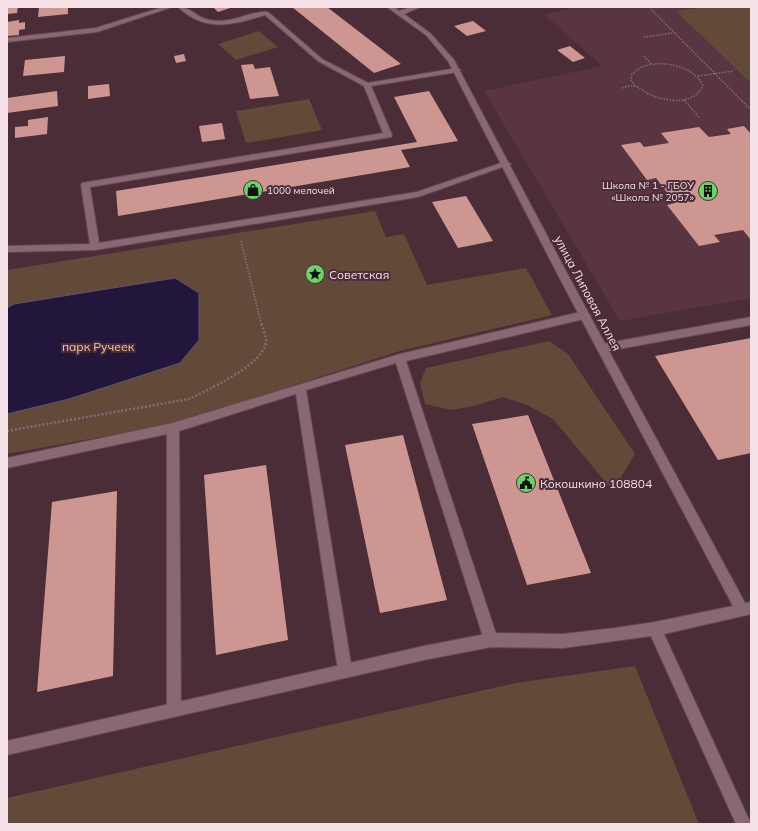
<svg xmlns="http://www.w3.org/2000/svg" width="758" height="831" viewBox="0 0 758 831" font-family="Mulish,sans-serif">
	<rect width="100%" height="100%" fill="#4b2d38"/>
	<!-- built -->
	<path fill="#593542" d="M 576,7 L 751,7 L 751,298 L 620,321 L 484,91 L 602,66 L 544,14 Z"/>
	<!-- green -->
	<path fill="#624938" d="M 708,7 L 751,7 L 751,83 L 676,11 Z
		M 259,31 L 278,47 L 236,60 L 218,44 Z
		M 309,99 L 322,130 L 246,143 L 236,111 Z
		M 375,211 L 386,237 L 404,234 L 427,285 L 526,268 L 552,315 L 400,351 L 173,424 L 7,454 L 7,270 Z
		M 549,341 L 568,354 L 635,454 L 613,491 L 553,419 L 527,405 L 503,397 L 474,406 L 451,410 L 425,404 L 420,383 L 426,368 Z
		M 635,666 L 699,824 L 7,824 L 7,798 L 515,683 Z"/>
	<!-- water -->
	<path fill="#22163b" stroke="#61536f" d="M 175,278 L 199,293 L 199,340 L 180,363 L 69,399 L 7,414 L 7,308 L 14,304 Z"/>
	<!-- building -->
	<path fill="#ce9690" d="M 7,7 L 18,7 L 17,13 L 7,14 Z
		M 39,7 L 68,7 L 68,14 L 38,17 Z
		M 213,7 L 233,7 L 218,12 Z
		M 292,7 L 327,7 L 401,64 L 374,73 Z
		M 19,20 L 19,23 L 25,22 L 25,29 L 19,30 L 19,35 L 7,36 L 7,22 Z
		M 473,21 L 486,31 L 467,36 L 454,26 Z
		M 570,46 L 585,58 L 573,62 L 557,50 Z
		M 184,54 L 186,61 L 176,63 L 174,56 Z
		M 65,56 L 64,72 L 23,76 L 25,60 Z
		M 253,64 L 255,69 L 270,67 L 279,96 L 250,99 L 241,65 Z
		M 109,84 L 110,96 L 88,99 L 88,86 Z
		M 57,91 L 58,106 L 7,113 L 7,98 Z
		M 429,91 L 458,141 L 401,150 L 410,167 L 118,216 L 116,191 L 417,142 L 394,97 Z
		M 48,117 L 47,134 L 15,138 L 15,127 L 28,126 L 28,120 Z
		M 222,123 L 225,139 L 202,142 L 199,126 Z
		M 744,126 L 751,134 L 751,240 L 743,230 L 714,235 L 720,242 L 699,246 L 667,205 L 675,203 L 656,178 L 647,180 L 621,145 L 640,142 L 644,147 L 669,143 L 661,133 L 699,127 L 709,137 L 731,134 L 727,129 Z
		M 466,196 L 493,241 L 458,248 L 432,202 Z
		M 751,338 L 751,453 L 718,460 L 655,356 Z
		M 528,415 L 591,573 L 527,585 L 472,424 Z
		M 403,435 L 447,600 L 380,613 L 345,445 Z
		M 266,465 L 288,640 L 216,655 L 204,475 Z
		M 117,491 L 113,676 L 37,692 L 52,502 Z"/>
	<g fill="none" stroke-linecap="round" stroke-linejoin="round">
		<!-- service casing -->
		<g stroke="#634a54" stroke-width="2">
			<path id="service" d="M 163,7 L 172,7 L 97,32 L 7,42 L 7,38 L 96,28 Z
				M 178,7 C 191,7 197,18 209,20 C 232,25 251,10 268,12 L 322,59 L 368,83 L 457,68 L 461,70 L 457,72 L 371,86 L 392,135 L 391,137 L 90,187 L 99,243 L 417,192 L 504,162 L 507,162 L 511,164 L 418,197 L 95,250 L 7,252 L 7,246 L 90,244 L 81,185 L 82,183 L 383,133 L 364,86 L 318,61 L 265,15 C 233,25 206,33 178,7 Z
				M 585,311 L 590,315 L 588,318 L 406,361 L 498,640 L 496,645 L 491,647 L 486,645 L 484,640 L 396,363 L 306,390 L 352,670 L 350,675 L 345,677 L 340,675 L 338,670 L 296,394 L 179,431 L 181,710 L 179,715 L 174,717 L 169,715 L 167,710 L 167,434 L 7,468 L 7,458 L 173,423 L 400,354 Z
				M 751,317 L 751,325 L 602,352 L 597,348 L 602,344 Z"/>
		</g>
		<!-- minor casing -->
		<g stroke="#634a54" stroke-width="2">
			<path id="minor" d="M 387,7 L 394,7 L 399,11 L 411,7 L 420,7 L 404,14 L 430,33 L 454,60 L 569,277 L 745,603 L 751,602 L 751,614 L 664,634 L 751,824 L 736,824 L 651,636 L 563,648 L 491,647 L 424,660 L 7,755 L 7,741 L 424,646 L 491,633 L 563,634 L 615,628 L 655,622 L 733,606 L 559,277 L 448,61 L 426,35 Z"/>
		</g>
		<!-- path-far2 -->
		<path stroke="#866b74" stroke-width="1.5" stroke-dasharray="1.5 1.5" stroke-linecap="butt" d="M 649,7 L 750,109
			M 644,37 L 674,33
			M 644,56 L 651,64
			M 698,76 L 734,71
			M 622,88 C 626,87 631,85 634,86 C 640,87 645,93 651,95 C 668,102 694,105 703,86 C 695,66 662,59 642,67 C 639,68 635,72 632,74 L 631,80 L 635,86
			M 684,100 L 699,117"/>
		<!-- path-far1 -->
		<path stroke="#866b74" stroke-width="2" stroke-dasharray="1.5 1.5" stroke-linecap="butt" d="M 241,241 L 261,323"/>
		<!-- path -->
		<path stroke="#866b74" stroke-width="2.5" stroke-dasharray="2 2" stroke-linecap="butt" d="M 7,431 L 189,399 C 209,389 261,366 266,343 C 267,337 262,327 261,322"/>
		<!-- service -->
		<use href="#service" fill="#896773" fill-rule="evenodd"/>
		<!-- minor -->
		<use href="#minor" fill="#896773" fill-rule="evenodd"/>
	</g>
	<!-- icons -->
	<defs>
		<g id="shop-disc" transform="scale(1)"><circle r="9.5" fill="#68d465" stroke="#4b2d38"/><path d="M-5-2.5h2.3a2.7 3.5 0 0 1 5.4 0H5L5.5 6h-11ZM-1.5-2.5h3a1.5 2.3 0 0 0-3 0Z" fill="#111"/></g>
		<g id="building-disc" transform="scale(1)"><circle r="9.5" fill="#68d465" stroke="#4b2d38"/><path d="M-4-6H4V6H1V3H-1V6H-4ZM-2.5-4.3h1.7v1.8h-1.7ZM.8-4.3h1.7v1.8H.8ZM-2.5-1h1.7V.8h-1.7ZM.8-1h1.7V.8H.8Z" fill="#111"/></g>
		<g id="sight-disc" transform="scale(1)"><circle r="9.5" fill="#68d465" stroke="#4b2d38"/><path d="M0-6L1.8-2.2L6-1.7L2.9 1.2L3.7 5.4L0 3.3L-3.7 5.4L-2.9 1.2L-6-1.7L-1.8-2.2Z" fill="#111"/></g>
		<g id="civic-disc" transform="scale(1)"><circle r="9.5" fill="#68d465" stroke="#4b2d38"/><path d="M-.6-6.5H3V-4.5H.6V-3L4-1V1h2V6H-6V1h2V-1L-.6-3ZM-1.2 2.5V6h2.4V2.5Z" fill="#111"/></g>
	</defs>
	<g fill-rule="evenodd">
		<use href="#shop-disc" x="253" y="190"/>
		<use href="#building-disc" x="708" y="191"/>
		<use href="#sight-disc" x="315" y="274"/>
		<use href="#civic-disc" x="526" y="483"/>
	</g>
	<g text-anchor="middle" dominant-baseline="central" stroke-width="4" stroke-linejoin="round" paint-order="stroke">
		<!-- far-poi labels -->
		<g font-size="10" fill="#f5e1e7" stroke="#4b2d38" text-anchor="end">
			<text x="694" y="185">Школа № 1 - ГБОУ<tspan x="694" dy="12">«Школа № 2057»</tspan></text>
			<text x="267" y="190" text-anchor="start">1000 мелочей</text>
		</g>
		<!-- poi labels -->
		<g font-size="12" fill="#f5e1e7" stroke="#4b2d38" text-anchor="start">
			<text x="329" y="274">Советская</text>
			<text x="540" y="483">Кокошкино 108804</text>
		</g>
		<!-- street labels -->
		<g font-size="12" fill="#f5e1e7" stroke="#4b2d38">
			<text transform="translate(588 293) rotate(62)">улица Липовая Аллея</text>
		</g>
		<!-- park labels -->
		<g font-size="12" fill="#fac3a0" stroke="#4b2d38">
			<text x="98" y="346">парк Ручеек</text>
		</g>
	</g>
	<!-- border -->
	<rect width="758" height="831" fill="none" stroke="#f5e1e7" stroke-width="16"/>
</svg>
